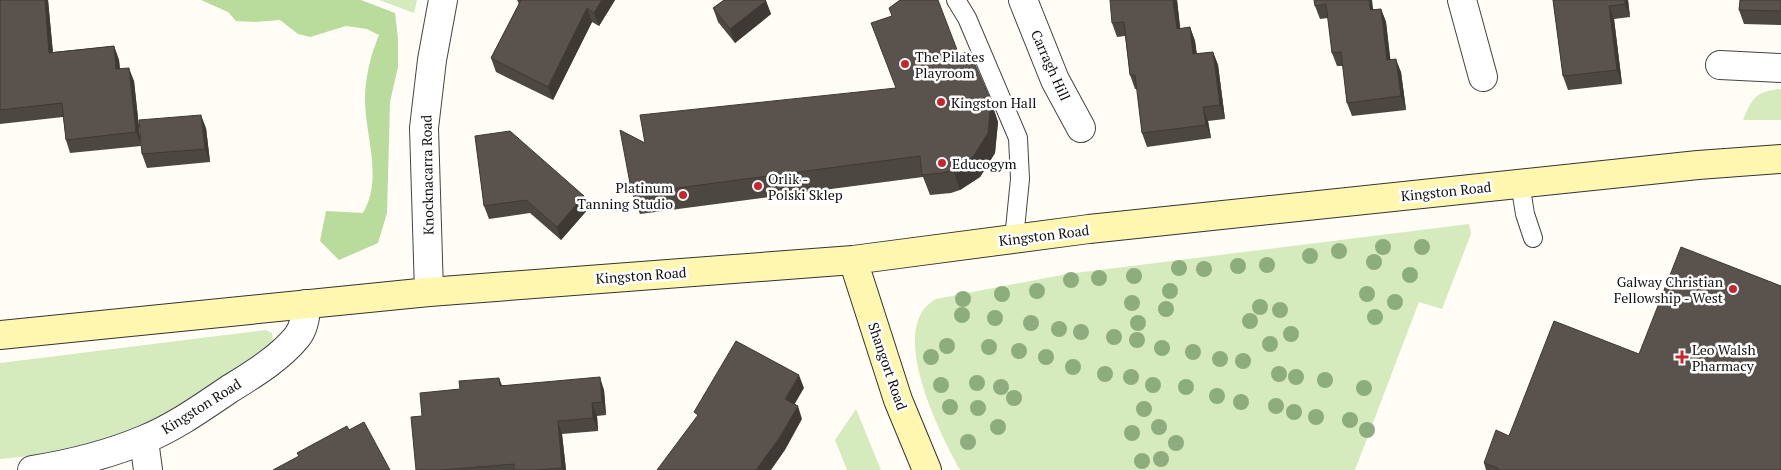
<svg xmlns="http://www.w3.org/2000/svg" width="1781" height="470" viewBox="0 0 1781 470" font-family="'PT Serif',serif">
	<rect width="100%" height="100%" fill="#fffdf5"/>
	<!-- green -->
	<path fill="#d5ebbd" d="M 379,0 L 417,0 L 414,13 Z
		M 1781,89 L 1781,120 L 1743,120 C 1753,97 1755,92 1781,89 Z
		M 1469,224 L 1471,234 L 1442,309 L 1419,302 L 1355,470 L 960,470 C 940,434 885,326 936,299 L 1067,274 Z
		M 266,330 L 272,333 L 273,340 L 265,351 C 231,373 197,397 161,415 C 112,440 55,455 0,459 L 0,363 Z
		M 856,409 L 881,470 L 847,470 L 835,440 Z"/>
	<!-- forest -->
	<path fill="#b9dc9c" d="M 201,0 L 361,0 L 395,13 L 398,38 L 398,67 L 390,102 L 387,213 L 378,243 L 339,260 L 320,241 L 326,211 L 363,213 C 384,177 364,134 365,95 C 366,74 371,54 379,35 L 367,29 L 346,26 L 310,37 L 298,34 L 280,20 L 255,22 L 236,21 L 228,12 Z"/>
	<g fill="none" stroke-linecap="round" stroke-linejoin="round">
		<!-- lane casing -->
		<g stroke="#444" stroke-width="20">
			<path id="lane" d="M 956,0 L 967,18 L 1018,138 L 1020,179 L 1014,239
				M 1520,183 L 1525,214 L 1533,238"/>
		</g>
		<!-- street casing -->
		<g stroke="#444" stroke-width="30">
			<path id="street" d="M 1023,0 L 1055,80 L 1081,128
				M 1462,0 L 1483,77
				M 1720,65 L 1781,68
				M 429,292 L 424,128 L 432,60 L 443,0
				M 144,440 L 148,470
				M 32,470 C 70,464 107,455 143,440 C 173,428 200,409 228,390 C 252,375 279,359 297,337 C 304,328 306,315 306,304"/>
		</g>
		<!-- secondary casing -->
		<g stroke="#333" stroke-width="30">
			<path id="secondary" d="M 853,260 L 898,400 L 927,470
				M 0,335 L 429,292 L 853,260 L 1089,229 L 1698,165 L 1781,159"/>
		</g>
		<!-- lane -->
		<use href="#lane" stroke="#fff" stroke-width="18"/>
		<!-- street -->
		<use href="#street" stroke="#fff" stroke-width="28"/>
		<!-- secondary -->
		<use href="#secondary" stroke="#fff6b0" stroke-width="28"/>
	</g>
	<!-- trees -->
	<g fill="#8dad7f">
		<circle cx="1383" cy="247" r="8"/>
		<circle cx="1422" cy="247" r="8"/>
		<circle cx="1339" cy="251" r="8"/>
		<circle cx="1310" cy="256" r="8"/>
		<circle cx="1374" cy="262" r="8"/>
		<circle cx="1267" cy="265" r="8"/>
		<circle cx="1238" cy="266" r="8"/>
		<circle cx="1179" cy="268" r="8"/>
		<circle cx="1204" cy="269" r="8"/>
		<circle cx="1410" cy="275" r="8"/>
		<circle cx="1134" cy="276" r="8"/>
		<circle cx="1099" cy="278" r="8"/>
		<circle cx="1071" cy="280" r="8"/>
		<circle cx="1037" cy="291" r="8"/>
		<circle cx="1170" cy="291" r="8"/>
		<circle cx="1002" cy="294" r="8"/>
		<circle cx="1367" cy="294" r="8"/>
		<circle cx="963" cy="299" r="8"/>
		<circle cx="1395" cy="302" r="8"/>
		<circle cx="1132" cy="303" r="8"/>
		<circle cx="1260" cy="307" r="8"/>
		<circle cx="1166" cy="309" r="8"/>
		<circle cx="1280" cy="310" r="8"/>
		<circle cx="962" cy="315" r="8"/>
		<circle cx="1375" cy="317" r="8"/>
		<circle cx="995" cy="318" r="8"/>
		<circle cx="1250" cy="321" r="8"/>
		<circle cx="1031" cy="323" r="8"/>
		<circle cx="1138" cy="323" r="8"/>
		<circle cx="1059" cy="329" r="8"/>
		<circle cx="1081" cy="332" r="8"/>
		<circle cx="1291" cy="334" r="8"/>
		<circle cx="1114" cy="337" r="8"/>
		<circle cx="1137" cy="340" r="8"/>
		<circle cx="1270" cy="344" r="8"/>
		<circle cx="947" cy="346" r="8"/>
		<circle cx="989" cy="347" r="8"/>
		<circle cx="1162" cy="348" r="8"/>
		<circle cx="1019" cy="351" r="8"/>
		<circle cx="1193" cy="352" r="8"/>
		<circle cx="931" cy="357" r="8"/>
		<circle cx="1046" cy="357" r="8"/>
		<circle cx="1220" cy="359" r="8"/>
		<circle cx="1243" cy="361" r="8"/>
		<circle cx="1073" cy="367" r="8"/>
		<circle cx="1105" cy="374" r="8"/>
		<circle cx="1279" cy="374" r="8"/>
		<circle cx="1131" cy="377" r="8"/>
		<circle cx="1296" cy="377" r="8"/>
		<circle cx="1325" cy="380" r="8"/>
		<circle cx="977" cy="383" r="8"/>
		<circle cx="941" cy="385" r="8"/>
		<circle cx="1153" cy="385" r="8"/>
		<circle cx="1001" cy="387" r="8"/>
		<circle cx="1186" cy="387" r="8"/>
		<circle cx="1364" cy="388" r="8"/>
		<circle cx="1217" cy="396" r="8"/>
		<circle cx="1014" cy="398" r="8"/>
		<circle cx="1241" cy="402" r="8"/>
		<circle cx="1276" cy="406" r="8"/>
		<circle cx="950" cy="407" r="8"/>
		<circle cx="978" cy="408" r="8"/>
		<circle cx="1144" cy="409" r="8"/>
		<circle cx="1294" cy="412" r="8"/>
		<circle cx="1316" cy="417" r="8"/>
		<circle cx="1350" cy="420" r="8"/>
		<circle cx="998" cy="427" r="8"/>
		<circle cx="1159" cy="427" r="8"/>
		<circle cx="1367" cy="430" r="8"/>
		<circle cx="1132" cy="433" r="8"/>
		<circle cx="968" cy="442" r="8"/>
		<circle cx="1176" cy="443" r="8"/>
		<circle cx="1161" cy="459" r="8"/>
		<circle cx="1142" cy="461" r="8"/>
	</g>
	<!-- wall -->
	<path fill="#4d4742" d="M 0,0 L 48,0 L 53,52 L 114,46 L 119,60 L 120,69 L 134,81 L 141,146 L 70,153 L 66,140 L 63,117 L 0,124 Z
		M 517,0 L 615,0 L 599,26 L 592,22 L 553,100 L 496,72 L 491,58 L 519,4 Z
		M 1177,0 L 1180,29 L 1190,27 L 1195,41 L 1197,54 L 1213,52 L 1218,65 L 1225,119 L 1208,121 L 1211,138 L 1147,147 L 1142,133 L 1137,89 L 1135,89 L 1130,75 L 1125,36 L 1117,37 L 1112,23 Z
		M 1314,0 L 1373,10 L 1381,9 L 1386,22 L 1390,59 L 1401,72 L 1406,110 L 1352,116 L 1347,103 L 1343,66 L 1337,66 L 1332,53 L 1328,18 L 1320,19 L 1315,6 Z
		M 1553,0 L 1628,0 L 1630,17 L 1614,19 L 1622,84 L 1568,90 L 1563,76 Z
		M 1781,0 L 1781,25 L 1744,24 L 1739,10 Z
		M 766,1 L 771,14 L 735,43 L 718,22 L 713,8 Z
		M 959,55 L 991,101 L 998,122 L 995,153 L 980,177 L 960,190 L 951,193 L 930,195 L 923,177 L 640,214 L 632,194 L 645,143 L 896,88 Z
		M 206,128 L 210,162 L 147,168 L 142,154 Z
		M 475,136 L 584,196 L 589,208 L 561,240 L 530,213 L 489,219 L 484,206 Z
		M 499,378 L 502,385 L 604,390 L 606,415 L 597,416 L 598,431 L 562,434 L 566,470 L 416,470 L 422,416 L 460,389 Z
		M 1509,436 L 1781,470 L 1486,470 L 1484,463 Z"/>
	<!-- shaded-wall -->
	<path fill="#3f3936" d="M 45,0 L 48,0 L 54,66 L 49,53 Z
		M 602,0 L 615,0 L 599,26 L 594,13 Z
		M 1173,0 L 1177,0 L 1182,43 L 1177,29 Z
		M 1369,0 L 1372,0 L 1375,24 L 1370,10 Z
		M 1625,0 L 1628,0 L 1630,17 L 1625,4 Z
		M 766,1 L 771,14 L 735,43 L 730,29 Z
		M 1609,6 L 1614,19 L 1622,84 L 1617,70 Z
		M 587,8 L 592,22 L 553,100 L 548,87 Z
		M 1381,9 L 1386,22 L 1392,73 L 1387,60 Z
		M 1190,27 L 1195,41 L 1198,68 L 1193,54 Z
		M 114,46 L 119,60 L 121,83 L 116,69 Z
		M 1213,52 L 1218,65 L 1225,119 L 1220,105 Z
		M 1396,59 L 1401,72 L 1406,110 L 1401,96 Z
		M 129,68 L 134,81 L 141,146 L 136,132 Z
		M 991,101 L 998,122 L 995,153 L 980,177 L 960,190 L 953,170 Z
		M 1203,107 L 1208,121 L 1211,138 L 1206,125 Z
		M 201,115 L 206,128 L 210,162 L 205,149 Z
		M 584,196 L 589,208 L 561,240 L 557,227 Z
		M 799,375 L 804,388 L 790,412 L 785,399 Z
		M 600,377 L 604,390 L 606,415 L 602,402 Z
		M 592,403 L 597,416 L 598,431 L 593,418 Z
		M 798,406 L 802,419 L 785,450 L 771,470 L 756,470 Z
		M 558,421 L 562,434 L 566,470 L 563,470 L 562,468 Z"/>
	<!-- building -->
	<path fill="#5a524d" stroke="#3f3936" d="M 0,0 L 45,0 L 49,53 L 114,46 L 116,69 L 129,68 L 136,132 L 66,140 L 62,103 L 0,110 Z
		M 521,0 L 602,0 L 594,13 L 587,8 L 548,87 L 491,58 Z
		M 724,0 L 765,0 L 766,1 L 730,29 L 713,8 Z
		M 900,0 L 938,0 L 959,55 L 969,51 L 991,101 L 988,133 L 973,157 L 953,170 L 943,173 L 922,175 L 920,156 L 632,194 L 620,130 L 645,143 L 640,115 L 896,88 L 871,23 L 892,16 L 889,8 Z
		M 1110,0 L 1173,0 L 1177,29 L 1190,27 L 1193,54 L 1213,52 L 1220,105 L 1203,107 L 1206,125 L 1142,133 L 1135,75 L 1130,75 L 1124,22 L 1112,23 Z
		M 1314,0 L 1369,0 L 1370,10 L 1381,9 L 1387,60 L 1396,59 L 1401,96 L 1347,103 L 1341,52 L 1332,53 L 1326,4 L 1315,6 Z
		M 1553,0 L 1625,0 L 1625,4 L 1609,6 L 1617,70 L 1563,76 Z
		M 1740,0 L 1781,0 L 1781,11 L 1739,10 Z
		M 201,115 L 205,149 L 142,154 L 139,120 Z
		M 510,131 L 584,196 L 557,227 L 526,200 L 484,206 L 475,136 Z
		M 1681,247 L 1781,286 L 1781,470 L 1497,470 L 1498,468 L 1484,463 L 1496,430 L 1509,436 L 1554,321 L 1639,354 Z
		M 736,341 L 799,375 L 785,399 L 798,406 L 780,437 L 756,470 L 657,470 L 698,415 L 694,412 Z
		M 600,377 L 602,402 L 592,403 L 593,418 L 558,421 L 562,468 L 536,470 L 514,470 L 514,464 L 442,470 L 416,470 L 411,417 L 422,416 L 420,393 L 460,389 L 459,381 L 499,378 L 500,386 Z
		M 364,422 L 390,470 L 273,470 L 299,456 L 297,453 L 347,426 L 349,430 Z"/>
	<!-- markers -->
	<g fill="#c4262e" stroke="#fff" stroke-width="2">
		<circle cx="905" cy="64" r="5"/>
		<circle cx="941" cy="102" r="5"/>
		<circle cx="942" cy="163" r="5"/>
		<circle cx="758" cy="186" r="5"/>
		<circle cx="683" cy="195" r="5"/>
		<circle cx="1733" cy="289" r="5"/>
		<path d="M1679.5 349.5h5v5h5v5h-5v5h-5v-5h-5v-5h5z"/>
	</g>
	<g text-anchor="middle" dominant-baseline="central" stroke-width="5" stroke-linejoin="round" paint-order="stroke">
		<!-- poi labels -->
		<g font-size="14" fill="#111" stroke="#fff" text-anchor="start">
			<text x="915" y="56">The Pilates<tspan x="915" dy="16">Playroom</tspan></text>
			<text x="951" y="102">Kingston Hall</text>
			<text x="952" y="163">Educogym</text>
			<text x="768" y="178">Orlik -<tspan x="768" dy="16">Polski Sklep</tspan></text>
			<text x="673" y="187" text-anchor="end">Platinum<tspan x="673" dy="16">Tanning Studio</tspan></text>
			<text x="1723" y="281" text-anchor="end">Galway Christian<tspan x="1723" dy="16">Fellowship - West</tspan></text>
			<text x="1692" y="349">Leo Walsh<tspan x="1692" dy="16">Pharmacy</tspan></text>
		</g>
		<!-- street labels -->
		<g font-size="14" fill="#111" stroke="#fff">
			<text transform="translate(1051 65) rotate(66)">Carragh Hill</text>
			<text transform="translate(427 175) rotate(-91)">Knocknacarra Road</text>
			<text transform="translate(1446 191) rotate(-6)">Kingston Road</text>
			<text transform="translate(1044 235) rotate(-7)">Kingston Road</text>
			<text transform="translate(641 275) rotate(-4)">Kingston Road</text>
			<text transform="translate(888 366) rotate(71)">Shangort Road</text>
			<text transform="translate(201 406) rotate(-32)">Kingston Road</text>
		</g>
	</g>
</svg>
